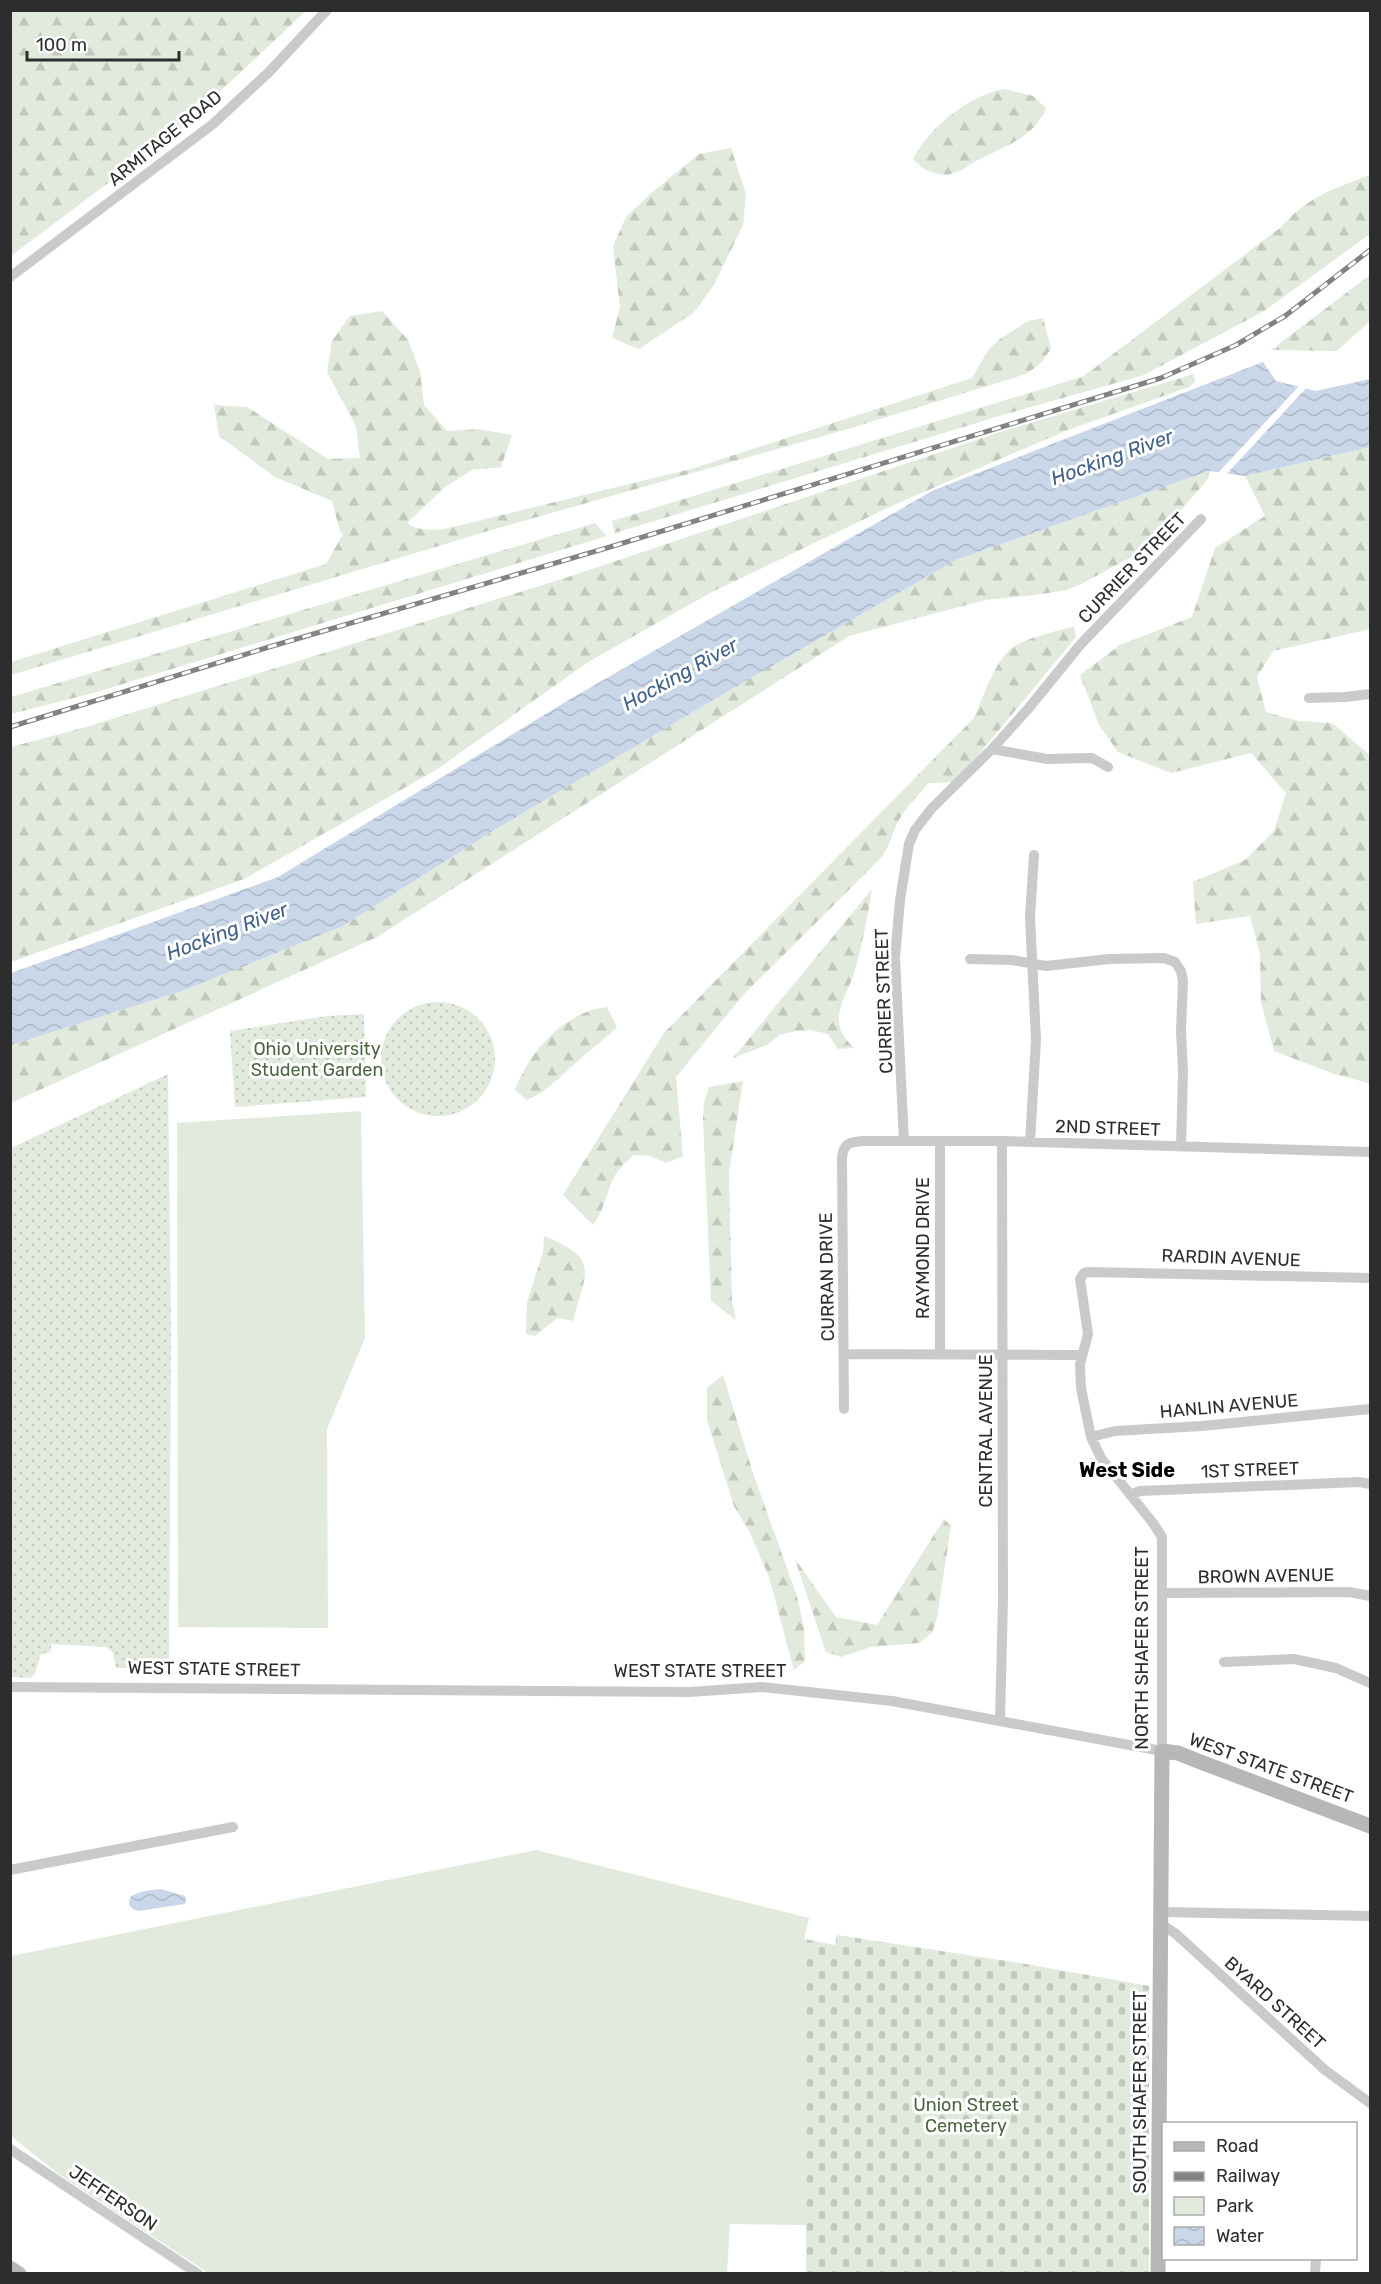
<svg xmlns="http://www.w3.org/2000/svg" width="1381" height="2284" viewBox="0 0 1381 2284" font-family="Rubik,sans-serif">
	<defs>
		<pattern id="grass-dots" width="8" height="8" patternUnits="userSpaceOnUse" patternTransform="scale(1.5)"><rect width="8" height="8" fill="#e1eadc"/><path d="M2 2h.1M6 6h.1" fill="none" stroke="#c1c9bd" stroke-width="1.8" stroke-linecap="round"/></pattern>
		<pattern id="forest-firs" width="22" height="20" patternUnits="userSpaceOnUse" patternTransform="scale(1.5)"><rect width="22" height="20" fill="#e1eadc"/><path d="M5 1l3.5 6h-7zM16 11l3.5 6h-7z" fill="#c1c9bd"/></pattern>
		<pattern id="cemetery-stones" width="16" height="16" patternUnits="userSpaceOnUse" patternTransform="scale(1.5)"><rect width="16" height="16" fill="#e1eadc"/><path d="M2 7V4a2 2 0 0 1 4 0v3zM10 15v-3a2 2 0 0 1 4 0v3z" fill="#c1c9bd"/></pattern>
		<pattern id="water-waves" width="16" height="10" patternUnits="userSpaceOnUse" patternTransform="scale(1.5)"><rect width="16" height="10" fill="#c9d7e9"/><path d="M0 5q4-4 8 0t8 0" fill="none" stroke="#adb9c8"/></pattern>
	</defs>
	<rect width="100%" height="100%" fill="#fff"/>
	<!-- grass -->
	<path fill="url(#grass-dots)" d="M381 1059a57 57 0 1 1 114 0a57 57 0 1 1-114 0Z
		M 364,1014 L 366,1097 L 235,1107 L 230,1031 L 327,1016 Z
		M 168,1074 L 171,1332 L 169,1668 L 116,1668 L 113,1653 L 106,1647 L 51,1644 L 51,1651 L 40,1655 L 35,1674 L 30,1678 L 11,1677 L 11,1148 Z"/>
	<!-- forest -->
	<path fill="url(#forest-firs)" d="M 11,10 L 306,10 L 306,11 L 181,128 L 11,256 Z
		M 1005,89 L 1033,96 L 1046,108 C 1034,138 1005,146 978,160 C 970,164 962,171 954,173 C 937,178 923,170 913,159 C 929,128 970,94 1005,89 Z
		M 731,148 L 746,194 L 743,225 L 714,285 L 693,313 L 639,349 L 612,338 L 620,307 L 613,246 L 626,217 L 650,194 L 699,154 Z
		M 1370,175 L 1370,234 L 1264,311 L 1144,375 L 996,417 L 615,533 L 612,521 L 1084,376 L 1280,228 C 1307,197 1333,189 1370,175 Z
		M 1370,275 L 1370,321 L 1337,351 L 1271,350 Z
		M 382,311 L 408,340 L 420,371 L 424,405 L 447,431 L 479,429 L 512,435 L 501,467 L 472,470 L 445,487 L 407,523 C 418,531 432,530 444,529 L 691,469 L 972,378 L 989,349 L 1000,339 L 1028,321 L 1043,318 L 1051,349 L 1040,364 L 1026,374 L 848,429 L 495,529 L 11,675 L 11,662 L 326,564 L 343,534 L 340,531 L 332,501 L 275,477 L 219,436 L 214,405 L 247,407 L 328,459 L 360,458 L 356,426 L 327,372 L 332,341 L 350,316 Z
		M 1194,374 L 1195,382 L 1189,387 L 1065,431 L 896,504 L 712,592 L 588,662 L 436,770 L 244,879 L 11,962 L 11,747 L 86,727 L 565,578 L 997,433 Z
		M 1370,447 L 1370,629 L 1273,651 L 1257,677 L 1266,712 L 1298,721 L 1332,723 L 1370,755 L 1370,1083 L 1368,1083 L 1334,1074 L 1274,1051 L 1261,1002 L 1260,954 L 1250,916 L 1196,924 L 1193,882 L 1245,860 L 1274,831 L 1286,793 L 1251,753 L 1171,773 L 1118,752 L 1099,725 L 1080,675 L 1120,645 L 1192,617 L 1215,548 L 1265,516 L 1245,476 Z
		M 1209,471 L 1208,479 L 1148,548 L 1081,584 L 1067,590 L 1035,595 L 986,600 L 849,636 L 377,937 L 11,1103 L 11,1045 L 185,990 L 343,926 L 493,831 L 725,693 L 956,560 Z
		M 595,523 L 607,536 L 97,692 L 11,714 L 11,697 Z
		M 1074,626 L 1076,637 L 956,782 L 929,783 C 917,796 902,811 895,828 C 891,839 888,848 881,858 L 744,994 L 676,1077 L 683,1156 L 666,1163 L 650,1156 L 634,1155 C 625,1163 617,1170 612,1181 C 606,1196 603,1212 593,1225 L 563,1195 L 664,1033 L 974,718 C 983,698 994,662 1012,648 C 1027,637 1056,632 1074,626 Z
		M 872,889 C 867,919 862,948 853,976 C 848,991 838,1005 839,1021 C 839,1032 846,1040 854,1048 L 838,1049 L 828,1034 L 811,1030 L 796,1031 L 780,1035 L 767,1045 L 733,1058 Z
		M 607,1007 L 617,1027 C 605,1039 592,1048 580,1059 C 562,1074 549,1091 527,1100 L 515,1090 C 530,1051 564,1012 607,1007 Z
		M 743,1081 L 729,1173 L 732,1300 L 736,1320 L 711,1301 L 703,1119 L 704,1102 L 709,1087 Z
		M 544,1236 C 601,1259 586,1271 573,1321 L 557,1318 L 535,1336 L 526,1334 L 527,1302 L 543,1252 Z
		M 723,1375 L 754,1476 L 797,1596 L 804,1628 L 805,1661 L 794,1670 L 769,1577 L 750,1533 L 734,1506 L 707,1420 L 707,1388 Z
		M 944,1519 L 951,1526 L 937,1618 L 932,1633 L 919,1643 L 871,1647 L 841,1657 L 826,1652 L 795,1559 L 836,1617 L 877,1625 Z"/>
	<!-- cemetery -->
	<path fill="url(#cemetery-stones)" d="M 837,1935 L 1026,1964 L 1149,1986 L 1149,2273 L 806,2273 L 804,1939 L 835,1945 Z"/>
	<!-- park -->
	<path fill="#e1eadc" d="M 361,1111 L 365,1338 L 327,1429 L 328,1628 L 178,1627 L 177,1123 Z
		M 536,1850 L 809,1918 L 804,1939 L 807,2225 L 730,2224 L 727,2273 L 208,2273 L 57,2173 L 11,2136 L 11,1956 Z"/>
	<!-- water -->
	<path fill="url(#water-waves)" d="M 1263,362 L 1276,381 L 1316,391 L 1370,379 L 1370,447 L 1245,476 L 1209,471 L 956,560 L 725,693 L 493,831 L 343,926 L 185,990 L 11,1045 L 11,973 L 278,877 L 572,698 L 934,490 Z
		M 161,1889 L 185,1896 L 186,1900 L 185,1904 L 138,1911 L 133,1909 L 129,1905 L 130,1897 C 140,1891 150,1890 161,1889 Z"/>
	<!-- pier -->
	<path fill="#fff" d="M 1301,384 L 1308,386 L 1225,476 L 1216,475 Z"/>
	<g fill="none" stroke-linecap="round" stroke-linejoin="round">
		<!-- street -->
		<path stroke="#cacaca" stroke-width="10" d="M 10,277 L 213,124 L 268,73 L 327,10
			M 1309,698 L 1345,697 L 1370,694
			M 992,749 L 1047,759 L 1092,758 L 1108,767
			M 970,959 L 1012,960 L 1046,966 L 1109,959 L 1164,958 L 1175,962 L 1181,971 L 1183,981 L 1181,1031 L 1183,1071 L 1181,1147
			M 904,1141 L 895,958 L 900,900 L 909,844 L 915,830 L 932,808 L 992,749 L 1028,709 L 1080,645 L 1201,519
			M 940,1141 L 940,1354
			M 1030,1142 L 1036,1040 L 1030,917 L 1034,855
			M 845,1354 L 1082,1355
			M 844,1409 L 842,1158 C 843,1144 849,1142 862,1141 L 1002,1141 L 1370,1152
			M 1091,1437 L 1115,1431 L 1202,1426 L 1370,1409
			M 1130,1495 L 1140,1491 L 1359,1482 L 1370,1484
			M 1162,1593 L 1349,1592 L 1370,1596
			M 1224,1662 L 1294,1659 L 1336,1668 L 1370,1683
			M 10,1687 L 690,1692 L 762,1687 L 892,1701 L 1162,1751 L 1162,1537 L 1153,1523 L 1101,1458 L 1091,1437 L 1081,1388 L 1080,1364 L 1088,1334 L 1080,1279 L 1084,1273 L 1090,1272 L 1370,1278
			M 1000,1720 L 1003,1599 L 1002,1141
			M 10,1870 L 233,1827
			M 1161,1912 L 1370,1916
			M 1161,1924 L 1176,1934 L 1325,2070 L 1370,2103
			M 10,2149 L 198,2274
			M 1315,2274 L 1316,2258"/>
		<!-- secondary -->
		<path stroke="#b7b7b7" stroke-width="15" d="M 10,2268 L 19,2274
			M 1158,2274 L 1162,1751 L 1178,1753 L 1198,1761 L 1370,1826"/>
		<!-- rail casing -->
		<g stroke="#828282" stroke-width="5">
			<path id="rail" d="M 10,727 L 269,647 L 610,547 L 1161,378 L 1236,345 L 1285,316 L 1370,250"/>
		</g>
		<!-- rail -->
		<use href="#rail" stroke="#fff" stroke-width="3" stroke-dasharray="9" stroke-linecap="butt"/>
	</g>
	<g text-anchor="middle" dominant-baseline="central" stroke-width="6" stroke-linejoin="round" paint-order="stroke">
		<!-- street labels -->
		<g font-size="18" fill="#2d2d2d" stroke="#fff">
			<text transform="translate(165 138) rotate(-39)">ARMITAGE ROAD</text>
			<text transform="translate(1132 568) rotate(-46)">CURRIER STREET</text>
			<text transform="translate(884 1001) rotate(-92)">CURRIER STREET</text>
			<text transform="translate(1108 1128) rotate(2)">2ND STREET</text>
			<text transform="translate(923 1248) rotate(-90)">RAYMOND DRIVE</text>
			<text transform="translate(1231 1258) rotate(2)">RARDIN AVENUE</text>
			<text transform="translate(827 1277) rotate(-91)">CURRAN DRIVE</text>
			<text transform="translate(1229 1406) rotate(-5)">HANLIN AVENUE</text>
			<text transform="translate(986 1431) rotate(-90)">CENTRAL AVENUE</text>
			<text transform="translate(1250 1470) rotate(-2)">1ST STREET</text>
			<text transform="translate(1266 1576) rotate(-1)">BROWN AVENUE</text>
			<text transform="translate(1142 1648) rotate(-90)">NORTH SHAFER STREET</text>
			<text transform="translate(214 1669) rotate(1)">WEST STATE STREET</text>
			<text x="700" y="1671">WEST STATE STREET</text>
			<text transform="translate(1271 1768) rotate(20)">WEST STATE STREET</text>
			<text transform="translate(1275 2003) rotate(42)">BYARD STREET</text>
			<text transform="translate(1140 2092) rotate(-90)">SOUTH SHAFER STREET</text>
			<text transform="translate(113 2198) rotate(34)">JEFFERSON</text>
		</g>
		<!-- park labels -->
		<g font-size="18" fill="#4a663e" stroke="#fff">
			<text x="317" y="1049">Ohio University<tspan x="317" dy="21">Student Garden</tspan></text>
			<text x="966" y="2105">Union Street<tspan x="966" dy="21">Cemetery</tspan></text>
		</g>
		<!-- water labels -->
		<g font-size="20" font-style="italic" fill="#416189" stroke="#fff">
			<text transform="translate(1112 457) rotate(-20)">Hocking River</text>
			<text transform="translate(680 674) rotate(-29)">Hocking River</text>
			<text transform="translate(227 931) rotate(-21)">Hocking River</text>
		</g>
		<!-- neighbourhood labels -->
		<g font-size="20" font-weight="bold" fill="#000" stroke="#fff">
			<text x="1127" y="1470">West Side</text>
		</g>
	</g>
	<!-- border -->
	<rect width="1381" height="2284" fill="none" stroke="#2d2d2d" stroke-width="24"/>
	<!-- legend -->
	<rect x="1162" y="2122" width="195" height="138" fill="#ffffff" stroke="#ababab" stroke-width="1.5"/>
	<rect x="1174" y="2142" width="30" height="9" fill="#b7b7b7" stroke="#ababab" stroke-width="1.5"/>
	<text x="1216" y="2152" font-size="18" fill="#2d2d2d">Road</text>
	<rect x="1174" y="2172" width="30" height="9" fill="#828282" stroke="#ababab" stroke-width="1.5"/>
	<text x="1216" y="2182" font-size="18" fill="#2d2d2d">Railway</text>
	<rect x="1174" y="2197" width="30" height="18" fill="#e1eadc" stroke="#ababab" stroke-width="1.5"/>
	<text x="1216" y="2212" font-size="18" fill="#2d2d2d">Park</text>
	<rect x="1174" y="2227" width="30" height="18" fill="url(#water-waves)" stroke="#ababab" stroke-width="1.5"/>
	<text x="1216" y="2242" font-size="18" fill="#2d2d2d">Water</text>
	<!-- scale -->
	<path d="M27 51v9h152v-9" fill="none" stroke="#2d2d2d" stroke-width="3"/>
	<text x="36" y="51" font-size="18" fill="#2d2d2d" stroke="#ffffff" stroke-width="4.5" paint-order="stroke">100 m</text>
</svg>
